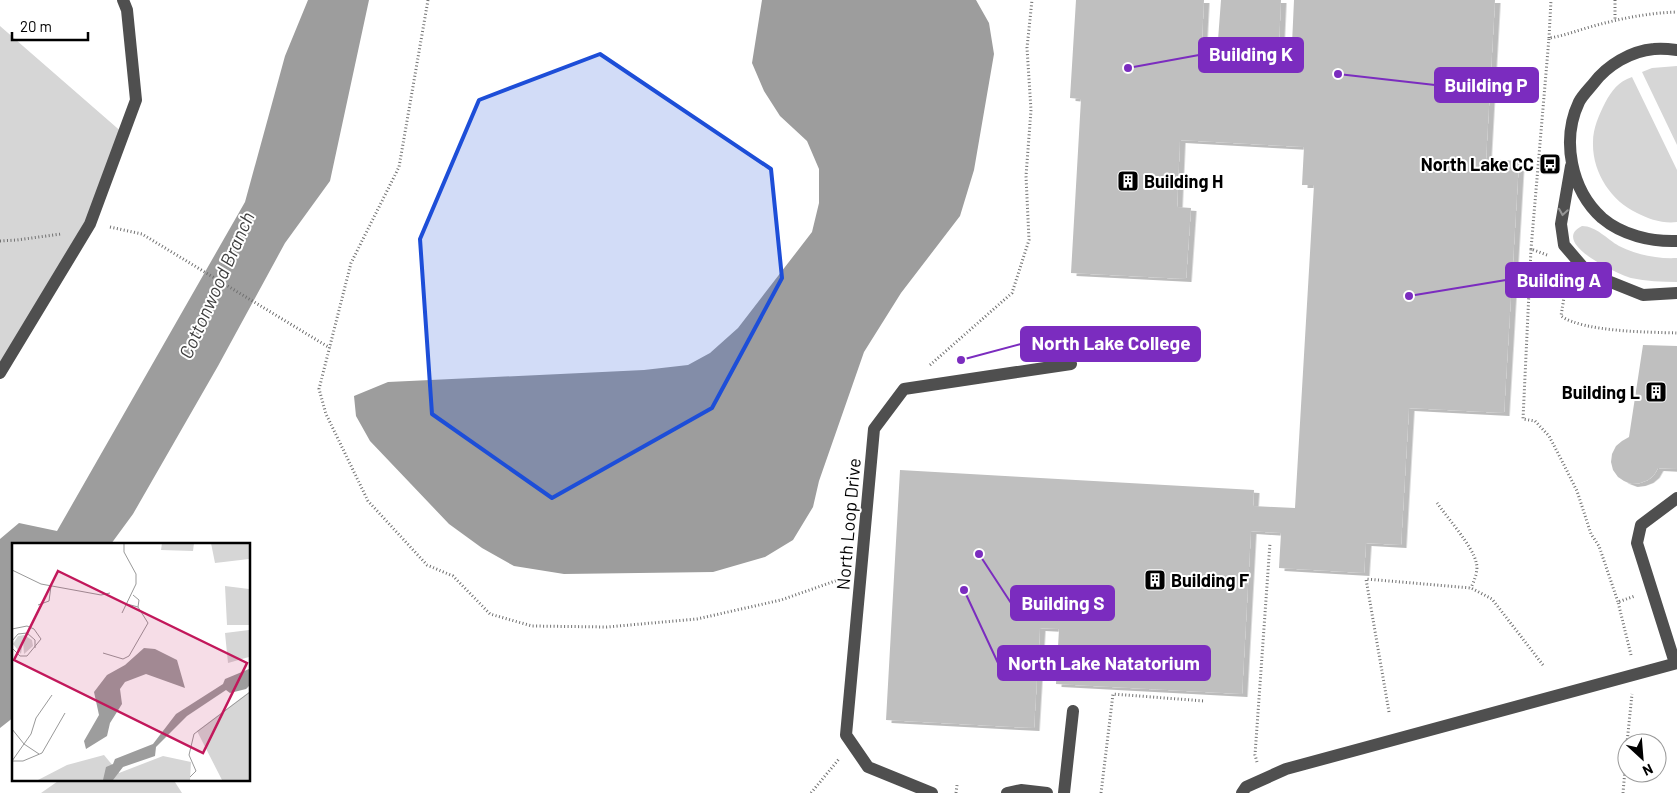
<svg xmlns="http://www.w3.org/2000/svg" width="1677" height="793" viewBox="0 0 1677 793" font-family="Barlow,sans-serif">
	<defs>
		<filter id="shadow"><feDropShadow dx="5.5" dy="3" stdDeviation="0" flood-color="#0004"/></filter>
	</defs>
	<rect width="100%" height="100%" fill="#fff"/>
	<!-- green -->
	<path fill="#d6d6d6" d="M 0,26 L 124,134 L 73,252 L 0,373 Z
		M 1677,66 L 1677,145 L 1642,72 L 1652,68 Z
		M 1632,77 L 1677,170 L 1677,222 C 1664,224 1648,219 1637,213 C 1611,201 1592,172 1593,142 C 1593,128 1599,115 1605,103 C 1612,90 1618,82 1632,77 Z
		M 1582,226 C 1596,226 1607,239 1619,246 C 1637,255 1657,259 1677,258 L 1677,282 C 1662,282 1646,281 1631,278 C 1617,274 1549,242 1582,226 Z
		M 61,779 L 173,779 L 182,793 L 41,793 Z"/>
	<!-- water -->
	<path fill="#9d9d9d" d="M 308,0 L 369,0 L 330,181 L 285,243 L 218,366 L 133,514 L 111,544 L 14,544 L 14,717 L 0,728 L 0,539 L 19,523 L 57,531 L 245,202 L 285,56 Z
		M 762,0 L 976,0 L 989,23 L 994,54 L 974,170 L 960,216 L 901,293 L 864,352 L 819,481 L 813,507 L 793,540 L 765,557 L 713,572 L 564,574 L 514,566 L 482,548 L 449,524 L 370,441 L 356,416 L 354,396 L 388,382 L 644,370 L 688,365 L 710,353 L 738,328 L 812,232 L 819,203 L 819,169 L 807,141 L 780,116 L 764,91 L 752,63 Z"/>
	<!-- building -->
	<path fill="#bfbfbf" filter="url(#shadow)" d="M 1076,0 L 1204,0 L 1202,38 L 1218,40 L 1221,0 L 1281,0 L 1279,43 L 1292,44 L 1294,0 L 1495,0 L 1486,159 L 1519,161 L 1504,413 L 1409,408 L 1401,545 L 1366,543 L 1364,573 L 1279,568 L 1281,533 L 1251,531 L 1242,694 L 1056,684 L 1059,629 L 1040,628 L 1034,728 L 886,720 L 900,470 L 1254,490 L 1253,506 L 1295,508 L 1314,185 L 1302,185 L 1304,147 L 1180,140 L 1177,207 L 1191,208 L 1186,279 L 1071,273 L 1081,99 L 1070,98 Z
		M 1643,345 L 1677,346 L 1677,469 L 1658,468 L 1654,475 L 1648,480 L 1640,483 L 1632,484 L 1624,481 L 1618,477 L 1613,470 L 1611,462 L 1612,454 L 1616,446 L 1622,441 L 1629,437 Z"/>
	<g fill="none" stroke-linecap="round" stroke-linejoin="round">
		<!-- path -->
		<path stroke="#717171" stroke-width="3" stroke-dasharray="1 2.5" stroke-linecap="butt" d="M 428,0 L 399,167 L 351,263 L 319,389 L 326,414 L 368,501 L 427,565 L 453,576 L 490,614 L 532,626 L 607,627 L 697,619 L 781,600 L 841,579
			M 1615,0 L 1615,21
			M 1549,38 L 1551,0
			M 110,227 L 142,234 L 330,348
			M 0,241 L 17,240 L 61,234
			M 1531,249 L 1549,38 C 1563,36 1576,31 1590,27 C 1618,19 1647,13 1677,12
			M 1547,255 L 1531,249 L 1523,419 L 1535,421 L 1549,436 L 1562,461 L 1577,491 L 1591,534 L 1599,546 L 1618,602
			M 1567,279 L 1561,316 C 1584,332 1648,332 1677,333
			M 930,365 L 1012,293 L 1029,240 L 1026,176 L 1031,110 L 1027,48 L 1032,0
			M 1437,503 C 1447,517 1473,547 1476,562 C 1479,570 1474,581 1471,588
			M 1631,655 L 1618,602 L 1635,596
			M 1389,712 L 1366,579 L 1471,588 L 1492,599 L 1543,665
			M 1627,743 L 1632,694
			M 1257,762 L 1255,755 L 1270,543
			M 811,793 L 839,759
			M 956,793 L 957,785
			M 1101,793 L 1113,694 L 1204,701
			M 1623,793 L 1627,746"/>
		<!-- minor -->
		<path stroke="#4f4f4f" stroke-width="12" d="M 1677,50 C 1670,49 1662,48 1654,49 C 1631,51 1607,65 1593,84 C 1588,90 1582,96 1579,102 C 1561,140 1571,190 1602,218 C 1622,235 1651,242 1677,241
			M 1571,166 L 1561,224 L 1564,245 L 1588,273 L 1643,295 L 1677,293
			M 0,373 L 90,224 L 136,100 L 127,10 L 123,0
			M 1675,663 L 1637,543 L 1641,525 L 1677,498
			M 932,793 L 868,767 L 846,735 L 874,429 L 904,389 L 1071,364
			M 1007,793 L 1021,790 L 1047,793
			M 1064,793 L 1073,711
			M 1242,793 L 1246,787 L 1286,769 L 1677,663"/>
	</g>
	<!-- one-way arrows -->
	<defs><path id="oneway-chevron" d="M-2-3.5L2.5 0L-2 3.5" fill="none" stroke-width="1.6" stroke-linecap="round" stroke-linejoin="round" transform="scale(1.25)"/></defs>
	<use stroke="#959595" href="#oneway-chevron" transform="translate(1563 212) rotate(99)"/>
	<!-- marked area -->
	<path fill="#1d4ed8" fill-opacity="0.2" stroke="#1d4ed8" stroke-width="4" stroke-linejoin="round" d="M 600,54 L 771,169 L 782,278 L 712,408 L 552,498 L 432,414 L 420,239 L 479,100 Z"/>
	<!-- icons -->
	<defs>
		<g id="bus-square" transform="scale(1.125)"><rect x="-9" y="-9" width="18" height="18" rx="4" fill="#000" stroke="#fff"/><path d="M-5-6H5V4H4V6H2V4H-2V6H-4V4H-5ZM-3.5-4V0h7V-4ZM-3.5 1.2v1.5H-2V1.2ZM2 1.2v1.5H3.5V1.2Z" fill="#fff"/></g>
		<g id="building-square" transform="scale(1.125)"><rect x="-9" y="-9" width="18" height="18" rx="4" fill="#000" stroke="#fff"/><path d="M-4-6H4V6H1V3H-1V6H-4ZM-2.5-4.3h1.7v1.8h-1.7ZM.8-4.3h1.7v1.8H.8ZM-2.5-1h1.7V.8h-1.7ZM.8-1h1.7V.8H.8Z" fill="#fff"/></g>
	</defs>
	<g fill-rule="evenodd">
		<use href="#bus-square" x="1550" y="164"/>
		<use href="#building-square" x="1128" y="181"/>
		<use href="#building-square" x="1656" y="392"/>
		<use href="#building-square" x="1155" y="580"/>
	</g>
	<g text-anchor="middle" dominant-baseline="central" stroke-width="4" stroke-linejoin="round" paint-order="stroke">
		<!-- poi labels -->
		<g font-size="18" font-weight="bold" fill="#000" stroke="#fff" text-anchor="end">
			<text x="1534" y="164">North Lake CC</text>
			<text x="1144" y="181" text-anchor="start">Building H</text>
			<text x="1640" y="392">Building L</text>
			<text x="1171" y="580" text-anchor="start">Building F</text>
		</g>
		<!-- street labels -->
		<g font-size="18" fill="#000" stroke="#fff">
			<text transform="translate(848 524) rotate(-85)">North Loop Drive</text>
		</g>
		<!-- water labels -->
		<g font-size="19" font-style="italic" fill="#3e3e3e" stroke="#fff">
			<text transform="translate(216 285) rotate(-66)">Cottonwood Branch</text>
		</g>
	</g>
	<!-- overview -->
	<g transform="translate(12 543)">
		<rect width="238" height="238" fill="#fff"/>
		<path d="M 150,0 L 182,0 L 181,8 L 149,7 ZM 199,0 L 237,0 L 237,16 L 203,20 ZM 213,43 L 237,46 L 237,82 L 215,82 ZM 237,87 L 237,114 L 216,120 L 213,90 ZM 12,92 L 20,97 L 21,103 L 12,111 L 11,98 L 9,111 L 1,101 L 6,93 ZM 237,149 L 237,237 L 210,237 L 185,188 ZM 92,212 L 107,230 L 151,213 L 179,219 L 178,237 L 26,237 L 55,222 Z" fill="#d6d6d6"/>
		<path d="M 132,105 L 143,106 L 165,117 L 173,145 L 134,131 L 113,139 L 108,146 L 110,161 L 98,180 L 95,193 L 74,206 L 72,198 L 87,172 L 82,149 L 95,132 L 113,122 ZM 237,126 L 237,143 L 234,146 L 218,150 L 214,147 L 175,173 L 144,204 L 143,213 L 111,224 L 101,237 L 91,237 L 94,224 L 101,221 L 103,216 L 141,201 L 164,171 L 211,141 L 213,136 Z" fill="#9d9d9d"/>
		<path fill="none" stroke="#999" stroke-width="1" d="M 0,27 L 29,41 L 89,52 L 98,50M 115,61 L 126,64 L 127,57 L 121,52M 26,62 L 37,58 L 39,43M 110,70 L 124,41 L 124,31 L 112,9 L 112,0M 0,86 L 15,83 L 22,86 L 29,96 L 15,113 L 8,113 L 0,105M 0,98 L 6,91 L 15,90 L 23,97 L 23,105M 91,110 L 111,116 L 117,113 L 136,80 L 126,64M 0,186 L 12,201 L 27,211M 0,218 L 19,191 L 24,175 L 40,152M 0,218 L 11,218 L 30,210 L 53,170M 178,234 L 184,228 L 177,212 L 182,191 L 238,149"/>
		<path fill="#c2185b" fill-opacity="0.15" stroke="#c2185b" stroke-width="2.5" d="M 46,28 L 235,120 L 191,210 L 2,117 Z"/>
		<rect width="238" height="238" fill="none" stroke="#000" stroke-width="2.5"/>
	</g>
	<!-- callouts -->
	<path fill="none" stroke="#7b2cbf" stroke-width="2" d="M1128 68L1199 55M1338 74L1435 85M1409 296L1506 280M961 360L1021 344M979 554L1011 603M964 590L998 663"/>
	<g fill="#7b2cbf" stroke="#fff" stroke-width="2">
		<circle cx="1128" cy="68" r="5"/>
		<circle cx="1338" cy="74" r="5"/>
		<circle cx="1409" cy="296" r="5"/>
		<circle cx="961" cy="360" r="5"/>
		<circle cx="979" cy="554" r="5"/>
		<circle cx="964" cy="590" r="5"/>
	</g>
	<g fill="#7b2cbf" stroke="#7b2cbf" stroke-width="2">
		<rect x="1199" y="38" width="104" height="34" rx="5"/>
		<rect x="1435" y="68" width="103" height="34" rx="5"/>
		<rect x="1506" y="263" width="105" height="34" rx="5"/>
		<rect x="1021" y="327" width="179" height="34" rx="5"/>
		<rect x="1011" y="586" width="103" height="34" rx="5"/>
		<rect x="998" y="646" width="212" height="34" rx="5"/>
	</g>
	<g font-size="19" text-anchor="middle" font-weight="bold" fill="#fff">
		<text x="1251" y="61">Building K</text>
		<text x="1486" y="92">Building P</text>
		<text x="1559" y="287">Building A</text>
		<text x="1111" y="350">North Lake College</text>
		<text x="1063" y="610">Building S</text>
		<text x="1104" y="670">North Lake Natatorium</text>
	</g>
	<!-- north arrow -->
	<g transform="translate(1642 758) rotate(154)"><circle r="24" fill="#ffffff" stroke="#999999"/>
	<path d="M0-4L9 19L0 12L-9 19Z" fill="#000000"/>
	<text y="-8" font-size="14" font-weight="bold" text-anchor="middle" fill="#000000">N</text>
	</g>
	<!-- scale -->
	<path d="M12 32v8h76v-8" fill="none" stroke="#000000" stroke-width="2.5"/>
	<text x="20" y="32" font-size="15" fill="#000000" stroke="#ffffff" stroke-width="4" paint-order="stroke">20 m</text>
</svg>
